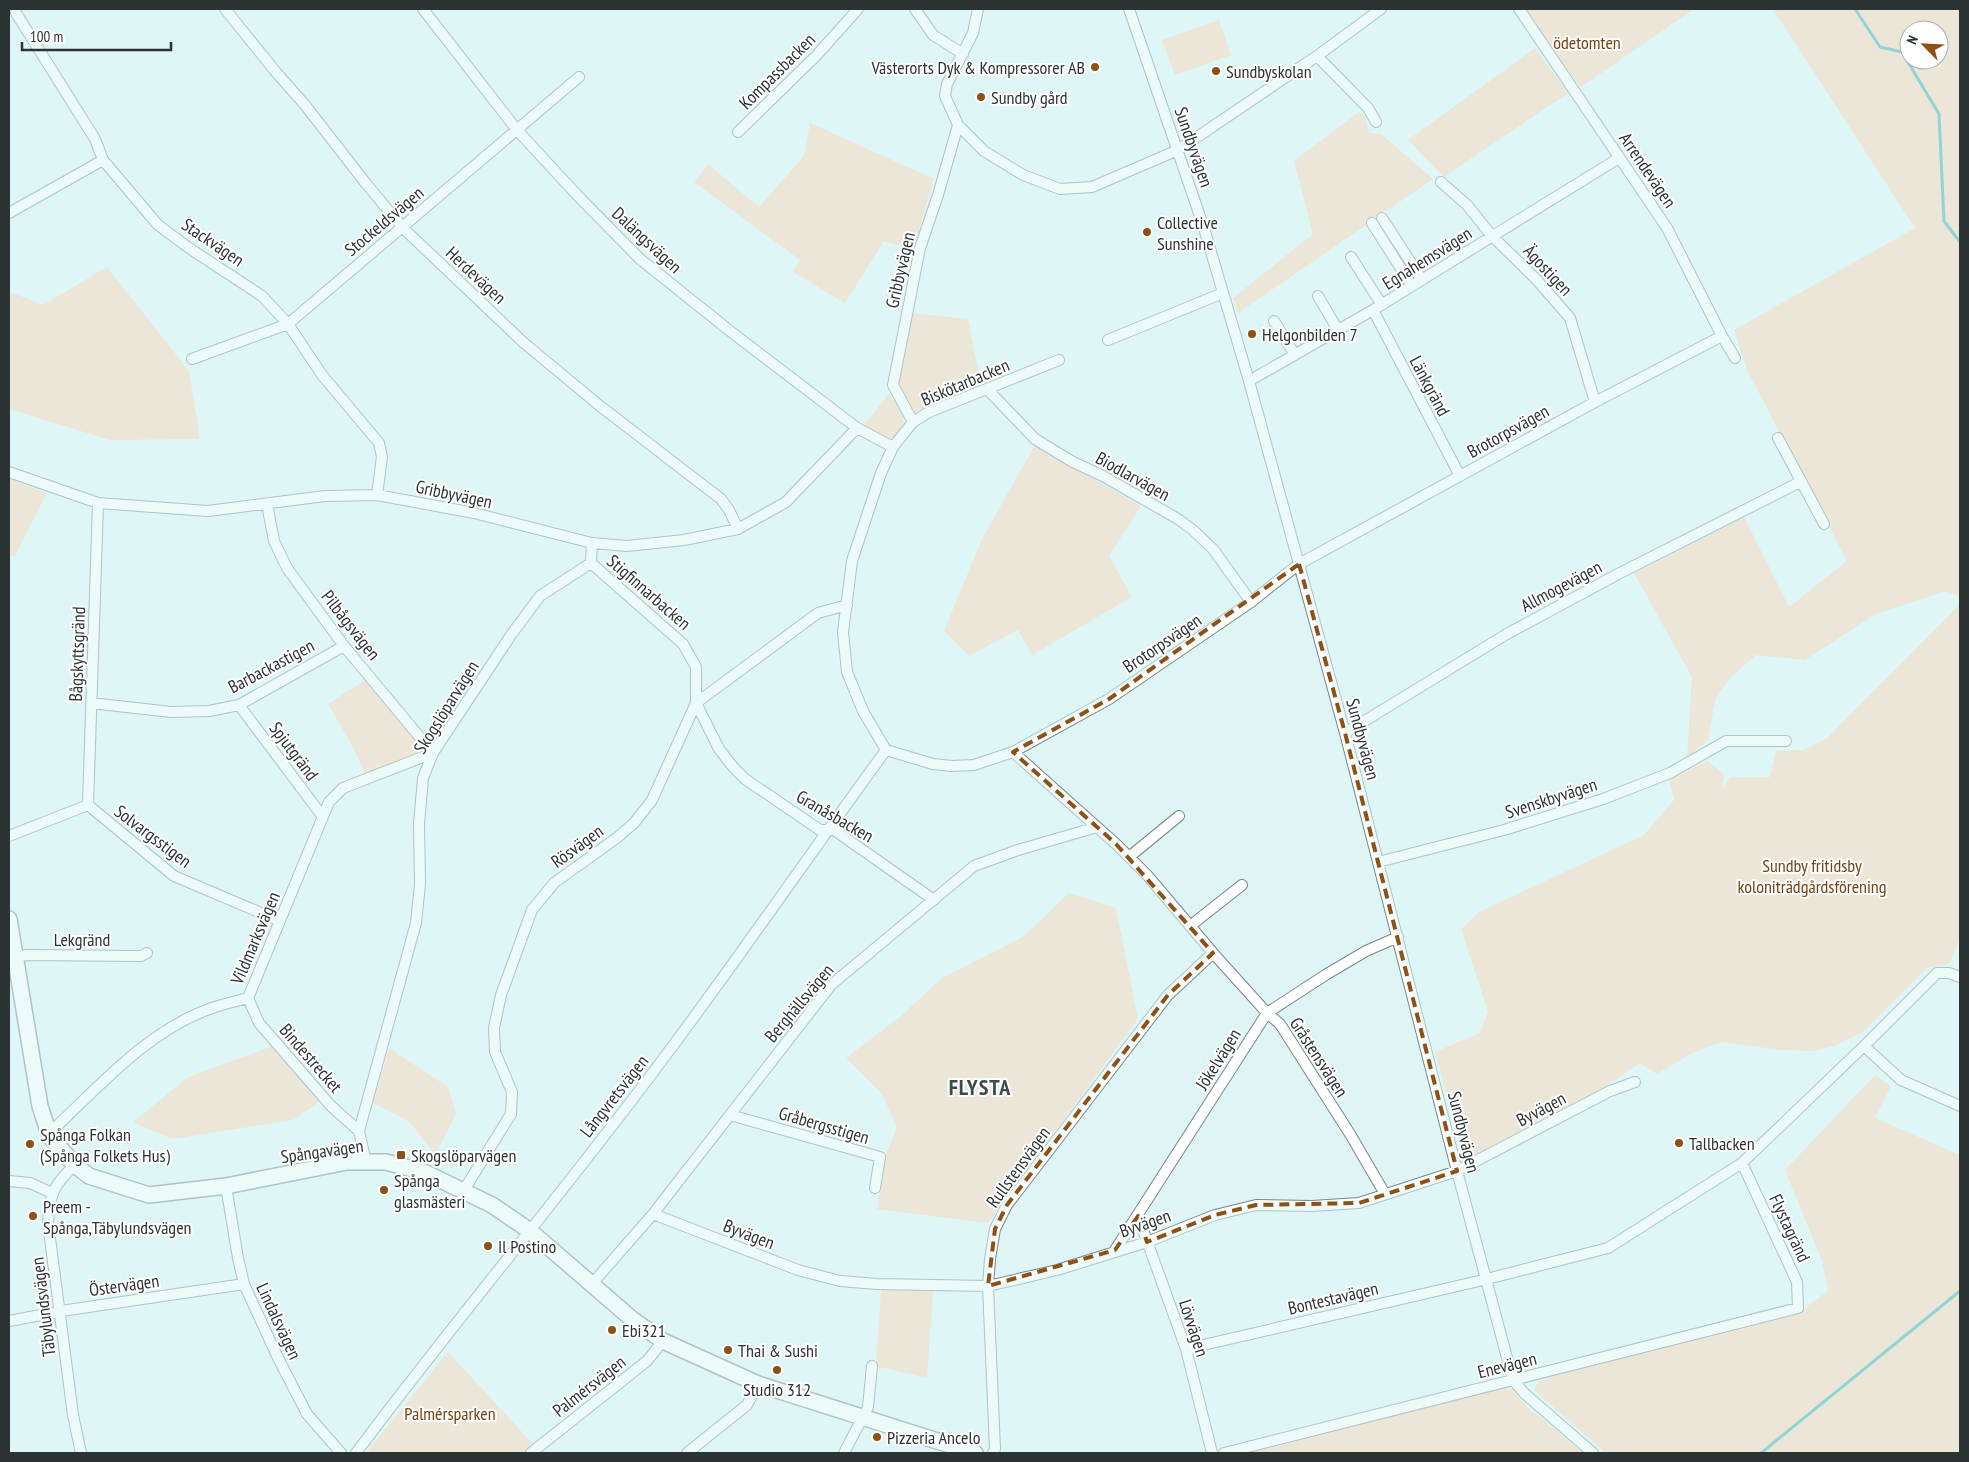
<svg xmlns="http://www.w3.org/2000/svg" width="1969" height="1462" viewBox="0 0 1969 1462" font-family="'PT Sans Narrow',sans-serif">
	<rect width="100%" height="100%" fill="#dff5f5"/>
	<!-- green -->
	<path fill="#fdd2b3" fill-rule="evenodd" d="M 1519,9 L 1694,9 L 1581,87 Z
		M 1773,9 L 1960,9 L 1960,597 L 1945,591 L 1876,614 L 1805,660 L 1756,655 L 1731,677 L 1716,697 L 1708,739 L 1687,758 L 1692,677 L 1634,573 L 1744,517 L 1789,607 L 1847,561 L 1747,370 L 1734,330 L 1915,228 ZM 1909,30 L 1939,30 L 1939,60 L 1909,60 Z
		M 1219,20 L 1231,55 L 1175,75 L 1162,40 Z
		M 1535,48 L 1568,93 L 1444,177 L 1408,140 Z
		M 1359,112 L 1365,116 L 1369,133 L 1381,134 L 1433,179 L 1238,313 L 1233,298 L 1313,234 L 1294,161 Z
		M 810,123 L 934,179 L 913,250 L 884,241 L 845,303 L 793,272 L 800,260 L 694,182 L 708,164 L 759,207 L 804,156 Z
		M 107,267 L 189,371 L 200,439 L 110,440 L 9,409 L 9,296 L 13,293 L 43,305 Z
		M 910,313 L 968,319 L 981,384 L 913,413 L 899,384 Z
		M 889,394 C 902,407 913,429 891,438 L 881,436 L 864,425 Z
		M 1035,445 L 1141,506 L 1109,556 L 1132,597 L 1032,655 L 1018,630 L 969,656 L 944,631 L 982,539 Z
		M 9,479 L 47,493 L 15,556 L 9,557 Z
		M 1960,604 L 1960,938 L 1949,964 L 1927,968 L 1863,1032 L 1834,1046 L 1811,1051 L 1781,1050 L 1722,1042 L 1692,1053 L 1657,1074 L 1640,1063 L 1588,1098 L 1472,1161 L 1464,1156 L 1435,1052 L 1480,1033 L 1488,1012 L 1461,929 L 1479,912 L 1644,835 L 1674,800 L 1669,780 L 1708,761 L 1724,774 L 1722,789 L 1731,777 L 1770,777 L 1776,751 L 1804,750 L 1827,738 Z
		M 367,679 L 421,746 L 417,753 L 365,774 L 351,743 L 328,704 Z
		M 1069,893 L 1116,908 L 1138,1019 L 988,1223 L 877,1209 L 886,1155 L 897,1127 L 882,1094 L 846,1058 L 901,1016 L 941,979 L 1023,937 Z
		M 273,1046 L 322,1100 L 293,1120 L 172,1139 L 133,1122 L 188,1077 Z
		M 389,1048 L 448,1087 L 456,1114 L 435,1155 L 409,1121 L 373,1103 Z
		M 1875,1075 L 1891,1086 L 1875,1118 L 1960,1155 L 1960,1453 L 1606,1453 L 1534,1390 L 1539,1381 L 1750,1323 L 1801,1311 L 1828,1291 L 1822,1261 L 1785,1170 Z
		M 881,1290 L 933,1290 L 927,1378 L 876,1366 Z
		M 448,1352 L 534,1445 L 541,1452 L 540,1453 L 366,1453 Z
		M 1499,1388 L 1512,1389 L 1526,1406 L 1584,1453 L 1248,1453 Z"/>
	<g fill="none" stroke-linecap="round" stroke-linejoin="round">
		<!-- stream -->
		<path stroke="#33abab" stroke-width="3" d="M 1855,9 L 1880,47 L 1902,52 L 1939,114 L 1944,221 L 1960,242
			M 1761,1453 L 1960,1291"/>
		<!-- street casing -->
		<g stroke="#748887" stroke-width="12">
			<path id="street" d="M 225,9 L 275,71 L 305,105 L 364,181 L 403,228 L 524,343 L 600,406 L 721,499 L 729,510 L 738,529
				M 423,9 L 517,130 L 577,195 L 640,259 L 730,331 L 857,428 L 893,447
				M 915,9 L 933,35 L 963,54
				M 978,9 L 973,33 L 947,84 L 945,96 L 958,125 L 984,151 L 1023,175 L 1060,189 L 1092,187 L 1178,150 L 1317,56 L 1381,9
				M 1129,9 L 1204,228 L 1249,381 L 1345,733 L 1457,1171 L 1513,1380 L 1525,1394 L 1593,1453
				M 1519,9 L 1667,228 L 1722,336 L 1735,358
				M 16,13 L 95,139 L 103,160 L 158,225 L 189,248 L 262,296 L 288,324 L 322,375 L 379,443 L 382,457 L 377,495
				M 1317,56 L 1368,108 L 1376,122
				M 738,132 L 816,56 L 858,9
				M 1441,182 L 1467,205 L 1492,236 L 1536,279 L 1570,318 L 1595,402
				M 9,213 L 103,160
				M 1382,218 L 1422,280
				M 1372,223 L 1412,286
				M 1351,257 L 1382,305
				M 1318,296 L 1338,330
				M 1373,310 L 1460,476
				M 1274,321 L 1295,355
				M 1108,340 L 1223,293
				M 192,359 L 288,324 L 579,77
				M 1059,360 L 929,412 L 913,422 L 893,447 L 881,473 L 852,561 L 843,632 L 847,672 L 863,711 L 886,750 L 933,764 L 952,766 L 974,765 L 1013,752 L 1109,699 L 1251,602 L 1299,564 L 1595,402 L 1722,336
				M 1249,381 L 1373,310 L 1619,158
				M 988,390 L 1035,439 L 1073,462 L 1103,476 L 1178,519 L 1193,530 L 1213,549 L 1251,602
				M 913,422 L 893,385 L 920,248 L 938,195 L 958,125
				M 1778,438 L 1824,524
				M 9,472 L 98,503 L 208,511 L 325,496 L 377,495 L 474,513 L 592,543 L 627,546 L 684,540 L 738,529 L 786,502 L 857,428
				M 591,563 L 683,644 L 696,667 L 696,703 L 719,749 L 733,767 L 745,779 L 820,830 L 834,830 L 934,900
				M 91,703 L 171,712 L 209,711 L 239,705 L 344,646
				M 239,705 L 323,817
				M 1345,733 L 1505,635 L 1620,573 L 1800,482
				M 1013,752 L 1116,844 L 1147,875 L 1213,953 L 1267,1013 L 1280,1024 L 1350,1134 L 1385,1194
				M 88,805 L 98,503
				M 88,805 L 174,876 L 280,921
				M 9,836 L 88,805
				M 1129,857 L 1179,816
				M 1378,862 L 1504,830 L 1603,799 L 1670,773 L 1726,741 L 1786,741
				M 1190,926 L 1242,885
				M 15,958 L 26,955 L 141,956 L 147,953
				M 248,998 L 329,802 L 343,788 L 433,753 L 344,646 L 287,568 L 274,541 L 267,504
				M 248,998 L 259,1023 L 331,1106 L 359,1131
				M 1864,1046 L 1901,1080 L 1960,1106
				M 730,1115 L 880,1157 L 875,1188
				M 48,1131 L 58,1125 C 103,1082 151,1029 212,1008 C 224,1004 236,1001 248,998
				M 366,1162 L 359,1131 L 416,923 L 420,884 L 419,824 L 423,778 L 433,753 L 511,635 L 540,596 L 591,563 L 592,543
				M 75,1165 C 53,1185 50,1194 48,1223 L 73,1415 L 81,1453
				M 9,1181 L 30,1183 L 52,1193
				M 226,1186 L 238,1258 L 244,1284 L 278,1358 L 307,1414 L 341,1453
				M 464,1190 L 511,1114 L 512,1092 L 495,1052 L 494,1028 L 501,995 L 532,910 L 554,883 L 618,837 L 634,823 L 652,800 L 696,703 L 818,613 L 847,605
				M 653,1214 L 798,1270 L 840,1281 L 877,1284 L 988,1286 L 1057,1270 L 1147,1242 L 1215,1215 L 1256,1205 L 1312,1206 L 1359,1203 L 1457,1171 L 1610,1091 L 1635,1082
				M 1138,1216 L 1186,1349 L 1212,1453
				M 1115,1250 L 1267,1013 L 1327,974 L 1366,951 L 1398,937
				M 591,1285 L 653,1214 L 831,985 L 974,866 L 1018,850 L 1097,827
				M 9,1321 L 68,1310 L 244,1284
				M 1186,1349 L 1479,1281 L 1608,1248 L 1742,1163 L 1864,1046 L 1937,973 L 1949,973 L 1960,977
				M 356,1453 C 456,1319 566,1190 666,1055 C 741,955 812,851 886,750
				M 531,1453 L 647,1361 L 663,1341
				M 687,1453 L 747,1405 L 758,1384
				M 844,1453 L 868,1407 L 872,1366
				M 993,1453 L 995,1449 L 988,1286 L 990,1259 L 995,1229 L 1007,1205 L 1168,995 L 1213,953
				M 1224,1453 L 1798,1308 L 1797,1282 L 1742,1163"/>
		</g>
		<!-- secondary casing -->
		<g stroke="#748887" stroke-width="18">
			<path id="secondary" d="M 9,919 L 40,1106 L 48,1131 L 53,1140 L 75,1165 L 89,1176 L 149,1195 L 226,1186 L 347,1162 L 386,1162 L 424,1172 L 492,1205 L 530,1231 L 632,1319 L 663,1341 L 758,1384 L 975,1453"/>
		</g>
		<!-- street -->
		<use href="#street" stroke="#fff" stroke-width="10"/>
		<!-- secondary -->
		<use href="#secondary" stroke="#fff" stroke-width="15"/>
	</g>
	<!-- marked area -->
	<path d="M0 0H1969V1462H0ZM 1299,564 L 1345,733 L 1457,1171 L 1359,1203 L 1256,1205 L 1215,1215 L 1147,1242 L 1138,1216 L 1115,1250 L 988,1286 L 995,1229 L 1007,1205 L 1168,995 L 1213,953 L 1116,844 L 1013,752 L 1109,699 Z" fill="#dff5f5" fill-opacity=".55" fill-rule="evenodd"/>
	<path fill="none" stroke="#8e5015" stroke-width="4" stroke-dasharray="10 6" stroke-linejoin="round" d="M 1299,564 L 1345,733 L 1457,1171 L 1359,1203 L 1256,1205 L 1215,1215 L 1147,1242 L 1138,1216 L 1115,1250 L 988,1286 L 995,1229 L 1007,1205 L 1168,995 L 1213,953 L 1116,844 L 1013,752 L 1109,699 Z"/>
	<!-- markers -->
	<g fill="#8e5015" stroke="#fff" stroke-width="2">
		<circle cx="1095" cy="67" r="5"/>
		<circle cx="1216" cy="71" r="5"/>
		<circle cx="981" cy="97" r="5"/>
		<circle cx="1147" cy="232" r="5"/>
		<circle cx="1252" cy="334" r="5"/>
		<circle cx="1679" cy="1143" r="5"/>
		<circle cx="30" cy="1144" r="5"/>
		<rect x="396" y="1150" width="10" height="10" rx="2.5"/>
		<circle cx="384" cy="1190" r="5"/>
		<circle cx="33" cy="1216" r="5"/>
		<circle cx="488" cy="1246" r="5"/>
		<circle cx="612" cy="1330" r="5"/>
		<circle cx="728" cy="1350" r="5"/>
		<circle cx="777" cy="1370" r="5"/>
		<circle cx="877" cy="1437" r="5"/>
	</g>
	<g text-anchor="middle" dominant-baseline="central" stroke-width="4" stroke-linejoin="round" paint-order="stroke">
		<!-- park labels -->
		<g font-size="18" fill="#76410f" stroke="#fff">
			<text x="1587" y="42">ödetomten</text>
			<text x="1812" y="865">Sundby fritidsby<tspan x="1812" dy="21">koloniträdgårdsförening</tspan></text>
			<text x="450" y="1413">Palmérsparken</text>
		</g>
		<!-- poi labels -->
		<g font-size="18" fill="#2b3433" stroke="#fff" text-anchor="start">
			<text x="1085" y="67" text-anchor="end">Västerorts Dyk &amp; Kompressorer AB</text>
			<text x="1226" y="71">Sundbyskolan</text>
			<text x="991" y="97">Sundby gård</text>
			<text x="1157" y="222">Collective<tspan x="1157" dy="21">Sunshine</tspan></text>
			<text x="1262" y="334">Helgonbilden 7</text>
			<text x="40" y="1134">Spånga Folkan<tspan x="40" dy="21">(Spånga Folkets Hus)</tspan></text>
			<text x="1689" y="1143">Tallbacken</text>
			<text x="411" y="1155">Skogslöparvägen</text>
			<text x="394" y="1180">Spånga<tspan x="394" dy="21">glasmästeri</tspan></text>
			<text x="43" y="1206">Preem -<tspan x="43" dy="21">Spånga,Täbylundsvägen</tspan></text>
			<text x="498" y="1246">Il Postino</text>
			<text x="622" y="1330">Ebi321</text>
			<text x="738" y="1350">Thai &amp; Sushi</text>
			<text x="777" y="1389" text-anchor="middle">Studio 312</text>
			<text x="887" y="1437">Pizzeria Ancelo</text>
		</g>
		<!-- street labels -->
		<g font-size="18" fill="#2b3433" stroke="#fff">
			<text transform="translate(777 71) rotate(-45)">Kompassbacken</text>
			<text transform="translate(1194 147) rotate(71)">Sundbyvägen</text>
			<text transform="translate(1648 170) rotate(56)">Arrendevägen</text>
			<text transform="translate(384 221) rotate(-40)">Stockeldsvägen</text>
			<text transform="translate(647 240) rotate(43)">Dalängsvägen</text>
			<text transform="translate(213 242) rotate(34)">Stackvägen</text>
			<text transform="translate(1427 258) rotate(-32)">Egnahemsvägen</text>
			<text transform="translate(900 270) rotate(-77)">Gribbyvägen</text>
			<text transform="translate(1548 270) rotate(47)">Ägostigen</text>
			<text transform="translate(476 275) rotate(43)">Herdevägen</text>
			<text transform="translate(965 382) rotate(-23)">Biskötarbacken</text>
			<text transform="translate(1430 386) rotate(62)">Länkgränd</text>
			<text transform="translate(1508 431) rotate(-29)">Brotorpsvägen</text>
			<text transform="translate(1133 476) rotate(29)">Biodlarvägen</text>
			<text transform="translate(454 494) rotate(12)">Gribbyvägen</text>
			<text transform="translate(1561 586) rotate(-28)">Allmogevägen</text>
			<text transform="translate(649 592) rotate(41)">Stigfinnarbacken</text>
			<text transform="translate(351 625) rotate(52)">Pilbågsvägen</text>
			<text transform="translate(1162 643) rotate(-34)">Brotorpsvägen</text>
			<text transform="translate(77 654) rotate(-88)">Bågskyttsgränd</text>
			<text transform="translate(271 666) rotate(-28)">Barbackastigen</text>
			<text transform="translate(446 707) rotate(-58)">Skogslöparvägen</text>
			<text transform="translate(1363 739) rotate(75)">Sundbyvägen</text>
			<text transform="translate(294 751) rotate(53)">Spjutgränd</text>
			<text transform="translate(1551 798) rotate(-18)">Svenskbyvägen</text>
			<text transform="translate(835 816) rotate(30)">Granåsbacken</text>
			<text transform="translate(153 836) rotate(37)">Solvargsstigen</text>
			<text transform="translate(577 846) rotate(-36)">Rösvägen</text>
			<text transform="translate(255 938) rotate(-67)">Vildmarksvägen</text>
			<text x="82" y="939">Lekgränd</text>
			<text transform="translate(799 1003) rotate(-50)">Berghällsvägen</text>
			<text transform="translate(1319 1057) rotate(57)">Gråstensvägen</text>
			<text transform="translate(311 1058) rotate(49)">Bindestrecket</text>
			<text transform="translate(1218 1059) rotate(-58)">Jökelvägen</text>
			<text transform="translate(614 1096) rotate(-52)">Långvretsvägen</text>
			<text transform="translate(1541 1109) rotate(-28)">Byvägen</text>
			<text transform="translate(824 1125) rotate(16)">Gråbergsstigen</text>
			<text transform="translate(1464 1132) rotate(76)">Sundbyvägen</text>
			<text transform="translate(322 1151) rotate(-8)">Spångavägen</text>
			<text transform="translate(1018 1167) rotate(-54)">Rullstensvägen</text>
			<text transform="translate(1145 1223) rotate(-19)">Byvägen</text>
			<text transform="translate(1790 1228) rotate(65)">Flystagränd</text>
			<text transform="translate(749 1234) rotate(21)">Byvägen</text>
			<text transform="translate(124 1285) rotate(-8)">Östervägen</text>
			<text transform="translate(1333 1298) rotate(-13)">Bontestavägen</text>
			<text transform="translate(43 1307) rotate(-97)">Täbylundsvägen</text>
			<text transform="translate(279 1321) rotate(65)">Lindalsvägen</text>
			<text transform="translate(1194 1328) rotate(72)">Lövvägen</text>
			<text transform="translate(1507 1365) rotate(-14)">Enevägen</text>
			<text transform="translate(589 1386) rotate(-38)">Palmérsvägen</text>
		</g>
		<!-- district labels -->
		<g font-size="22" font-weight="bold" letter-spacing="1" fill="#3a4c4c" stroke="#fff">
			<text x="980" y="1087">FLYSTA</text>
		</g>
	</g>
	<!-- border -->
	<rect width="1969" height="1462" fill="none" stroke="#2b3433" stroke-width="20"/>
	<!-- north arrow -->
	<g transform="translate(1924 45) rotate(294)"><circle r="24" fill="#ffffff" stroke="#aaaead"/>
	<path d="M0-4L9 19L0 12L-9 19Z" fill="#8e5015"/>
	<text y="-8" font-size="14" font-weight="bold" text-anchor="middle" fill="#2b3433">N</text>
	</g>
	<!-- scale -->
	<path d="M22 42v8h149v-8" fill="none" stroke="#2b3433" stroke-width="2.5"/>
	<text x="30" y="42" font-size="15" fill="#2b3433" stroke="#ffffff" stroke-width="4" paint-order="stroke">100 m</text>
</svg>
